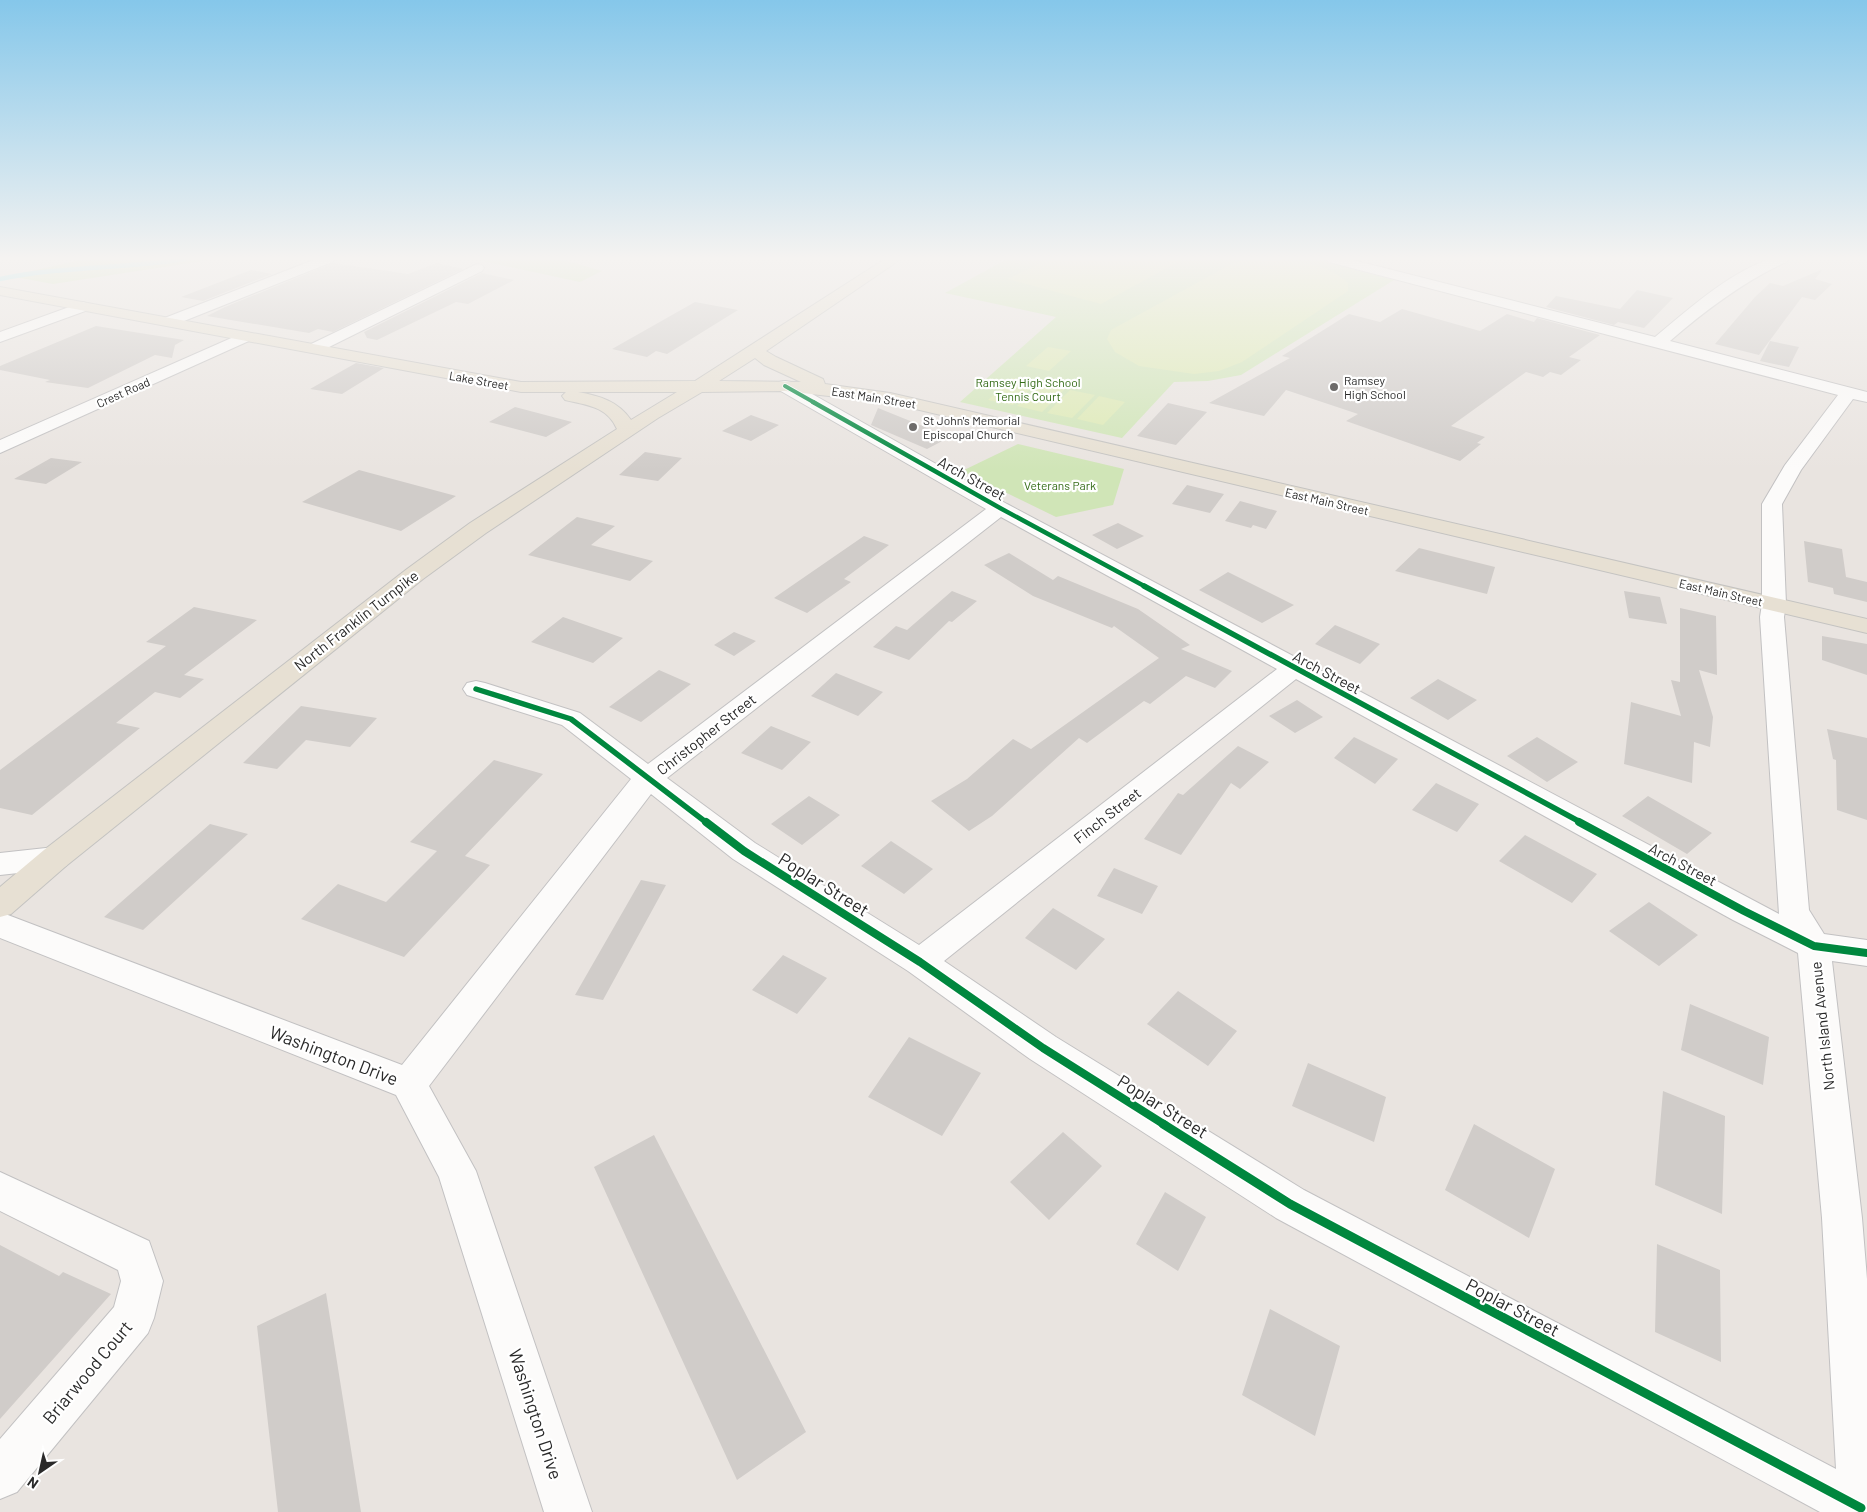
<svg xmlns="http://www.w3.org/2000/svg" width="1867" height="1512" viewBox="0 0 1867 1512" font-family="Barlow,sans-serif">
	<rect width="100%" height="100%" fill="#e9e4e0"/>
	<!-- green -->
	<path fill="#d0e5b7" d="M 84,259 L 216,259 L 53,284 L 10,276 Z
		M 473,259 L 560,259 L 602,271 L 580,282 Z
		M 1007,259 L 1317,259 L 1394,280 L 1241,375 L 1208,381 L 1174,382 L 1122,438 L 960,402 L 1056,317 L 945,293 Z
		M 1018,444 L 1124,469 L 1113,505 L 1056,517 L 962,471 Z"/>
	<!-- pitch -->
	<path fill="#ddeab5" d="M 1049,259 L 1183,259 L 1101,304 L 1008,279 Z
		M 1258,259 C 1290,261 1323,260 1348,283 L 1348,291 L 1242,362 L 1219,371 L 1194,374 L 1139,366 L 1115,352 L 1107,339 L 1111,330 L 1235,262 Z
		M 1048,347 L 1071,351 L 1049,371 L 1026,366 Z
		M 1013,378 L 1037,383 L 1013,405 L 988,400 Z
		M 1041,384 L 1065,389 L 1042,412 L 1017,406 Z
		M 1070,390 L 1095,395 L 1072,418 L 1047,413 Z
		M 1099,396 L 1125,402 L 1103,425 L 1077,419 Z"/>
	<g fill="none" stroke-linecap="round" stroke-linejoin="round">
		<!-- stream -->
		<path stroke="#90e3ee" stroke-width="4.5" d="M 0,279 C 61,266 123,269 185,259"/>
	</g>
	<!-- building -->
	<path fill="#d0ccc9" d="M 333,263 L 408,274 L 437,263 L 463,269 L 333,332 L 318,329 L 309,333 L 207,316 L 225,307 Z
		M 1823,269 L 1815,279 L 1832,284 L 1815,300 L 1802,297 L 1759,355 L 1715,344 L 1755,297 L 1770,283 L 1783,286 Z
		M 251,270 L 272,274 L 203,301 L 181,297 Z
		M 482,273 L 514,280 L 468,304 L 456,302 L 377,340 L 367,338 L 364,332 Z
		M 1637,290 L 1673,298 L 1644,328 L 1618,322 L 1614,325 L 1546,307 L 1556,296 L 1620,309 Z
		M 695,302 L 738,310 L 667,354 L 656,351 L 647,357 L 612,349 Z
		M 1402,309 L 1480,331 L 1507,314 L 1534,322 L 1537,318 L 1600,335 L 1569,357 L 1581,360 L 1561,375 L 1550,372 L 1543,377 L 1526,372 L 1451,426 L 1485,437 L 1477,443 L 1481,444 L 1460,461 L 1346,421 L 1358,414 L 1286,390 L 1264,416 L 1209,403 L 1290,358 L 1282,356 L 1349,314 L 1380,322 Z
		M 96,326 L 184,340 L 175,345 L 172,358 L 155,355 L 88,388 L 45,382 L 50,380 L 0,370 L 0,366 Z
		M 1770,341 L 1799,347 L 1789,367 L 1760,361 Z
		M 356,363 L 384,368 L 342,394 L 310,389 Z
		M 1168,403 L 1207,412 L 1176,445 L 1137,436 Z
		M 515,407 L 572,422 L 546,437 L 489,422 Z
		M 878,408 L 950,437 L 927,449 L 871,425 Z
		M 751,415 L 779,425 L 751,441 L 722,431 Z
		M 645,452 L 682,458 L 658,481 L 619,475 Z
		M 51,458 L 82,462 L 46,484 L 14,479 Z
		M 359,470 L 456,496 L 401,531 L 302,502 Z
		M 1187,485 L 1224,494 L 1210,513 L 1172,504 Z
		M 1240,501 L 1277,511 L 1266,529 L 1253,525 L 1251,528 L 1225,521 Z
		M 577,517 L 615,526 L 591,545 L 653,561 L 630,581 L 528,555 Z
		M 1118,523 L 1144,536 L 1117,549 L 1092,535 Z
		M 864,536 L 889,545 L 844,579 L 851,582 L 807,613 L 774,598 Z
		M 1804,541 L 1842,549 L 1846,577 L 1867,582 L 1867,602 L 1834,594 L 1833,588 L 1808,582 Z
		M 1419,548 L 1495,567 L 1487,594 L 1395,571 Z
		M 1009,553 L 1053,580 L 1058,576 L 1138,609 L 1190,645 L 1181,649 L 1232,671 L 1215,688 L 1186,676 L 1150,704 L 1144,701 L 1087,743 L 1079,738 L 992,816 L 969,831 L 931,801 L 967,779 L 1013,739 L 1031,749 L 1159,658 L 1114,626 L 1112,628 L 1033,596 L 984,565 Z
		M 1228,572 L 1294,605 L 1262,623 L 1199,590 Z
		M 952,591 L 977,601 L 952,622 L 949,621 L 909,660 L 873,647 L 896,626 L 907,630 Z
		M 1624,591 L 1660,597 L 1667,624 L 1629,618 Z
		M 194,607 L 257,620 L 184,675 L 204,679 L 180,698 L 155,692 L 116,723 L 140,728 L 32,815 L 0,808 L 0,770 L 166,646 L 146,642 Z
		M 1680,608 L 1716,616 L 1717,675 L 1699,670 L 1713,717 L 1710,747 L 1694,742 L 1692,783 L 1624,764 L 1631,702 L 1681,716 L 1671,680 L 1680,682 Z
		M 563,617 L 623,638 L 593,663 L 531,642 Z
		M 1335,625 L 1380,644 L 1360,664 L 1315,644 Z
		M 734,632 L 756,641 L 734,656 L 714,645 Z
		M 1822,636 L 1867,644 L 1867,675 L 1822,660 Z
		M 659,670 L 691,684 L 641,722 L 609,707 Z
		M 836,673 L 883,692 L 858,716 L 811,696 Z
		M 1438,679 L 1477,700 L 1448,720 L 1410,698 Z
		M 1297,700 L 1323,717 L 1295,733 L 1269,716 Z
		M 301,706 L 377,718 L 350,747 L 306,740 L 277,769 L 243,763 Z
		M 771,726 L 811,742 L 782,770 L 741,753 Z
		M 1827,729 L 1867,738 L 1867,820 L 1837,810 L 1836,760 L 1833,759 Z
		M 1354,737 L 1398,759 L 1375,784 L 1334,758 Z
		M 1537,737 L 1578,762 L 1547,782 L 1507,756 Z
		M 1238,746 L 1269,762 L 1240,789 L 1231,783 L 1181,855 L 1144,839 L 1178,793 L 1183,795 Z
		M 494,760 L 543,774 L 465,856 L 490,865 L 404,957 L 301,919 L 338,884 L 386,902 L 437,851 L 410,842 Z
		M 1436,783 L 1479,804 L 1457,832 L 1412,810 Z
		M 809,796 L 840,815 L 802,845 L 771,824 Z
		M 1648,796 L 1712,833 L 1687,854 L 1622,816 Z
		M 210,824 L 248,834 L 143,930 L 104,917 Z
		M 1525,835 L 1597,874 L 1572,903 L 1499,861 Z
		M 891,841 L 933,869 L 904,894 L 861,866 Z
		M 1114,868 L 1158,886 L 1142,914 L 1097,896 Z
		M 641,880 L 666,885 L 603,1000 L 575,995 Z
		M 1649,902 L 1698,935 L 1659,966 L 1609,931 Z
		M 1053,908 L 1105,939 L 1076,970 L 1025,938 Z
		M 783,955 L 827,978 L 797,1014 L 752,990 Z
		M 1178,991 L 1237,1031 L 1208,1066 L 1147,1024 Z
		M 1690,1004 L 1769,1037 L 1763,1085 L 1681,1050 Z
		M 909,1037 L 981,1073 L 942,1136 L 868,1097 Z
		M 1308,1063 L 1386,1097 L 1374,1142 L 1292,1106 Z
		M 1663,1091 L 1725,1116 L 1722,1214 L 1655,1185 Z
		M 1474,1124 L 1555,1169 L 1529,1238 L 1445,1190 Z
		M 1063,1132 L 1102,1166 L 1049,1220 L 1010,1182 Z
		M 654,1135 L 806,1432 L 737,1480 L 594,1167 Z
		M 1165,1192 L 1206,1217 L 1178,1271 L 1136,1244 Z
		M 1657,1244 L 1720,1270 L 1721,1362 L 1655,1332 Z
		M 0,1245 L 59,1276 L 63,1272 L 111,1294 L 0,1419 Z
		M 326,1293 L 361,1512 L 278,1512 L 257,1326 Z
		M 1270,1309 L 1340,1346 L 1315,1436 L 1242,1395 Z"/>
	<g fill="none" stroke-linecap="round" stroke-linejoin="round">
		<!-- minor casing -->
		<g stroke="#c2c1c2" stroke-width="2">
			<path id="minor" d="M 316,259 L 334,259 L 332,262 L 174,325 L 162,325 L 160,322 L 162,319 Z
				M 1327,259 L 1349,259 L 1655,337 C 1689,309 1726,275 1769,259 C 1774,257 1782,259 1788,259 L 1786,262 C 1743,282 1706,310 1670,341 L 1867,392 L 1867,402 L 1853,399 L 1801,470 L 1782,504 L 1786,604 L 1784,617 L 1809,910 L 1824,934 L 1867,940 L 1867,966 L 1832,961 L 1862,1218 L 1867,1279 L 1867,1512 L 1820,1512 L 1276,1218 L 1030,1059 L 908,971 L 733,859 L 651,794 L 429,1086 L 476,1171 L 592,1512 L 544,1512 L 439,1177 L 396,1095 L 0,938 L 0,912 L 402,1065 L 631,779 L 562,725 L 467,695 L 463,689 L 467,683 L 476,681 L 485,683 L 580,713 L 648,764 L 986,509 L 779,390 L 776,386 L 779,382 L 785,381 L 791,382 L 1007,504 L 1779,914 L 1760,617 L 1762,604 L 1762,504 L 1785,465 L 1838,395 L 1329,262 ZM 1001,517 L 1277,669 L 919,945 L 755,843 L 667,778 ZM 1296,679 L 1733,920 L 1798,953 L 1822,1218 L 1836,1469 L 1304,1190 L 1056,1037 L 944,961 Z
				M 477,264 L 482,265 L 484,268 L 482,271 L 319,352 L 307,352 L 305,349 L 307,346 Z
				M 83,302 L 88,304 L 91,307 L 88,310 L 0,342 L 0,332 Z
				M 245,332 L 251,334 L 253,337 L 251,340 L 0,453 L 0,440 Z
				M 55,847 L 66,850 L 70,858 L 66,866 L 55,869 L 0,875 L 0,853 Z
				M 0,1172 L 149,1241 L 163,1281 L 154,1318 L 148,1333 L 17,1492 L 0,1499 L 0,1439 L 114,1307 L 121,1281 L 118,1270 L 0,1211 Z"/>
		</g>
		<!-- major casing -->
		<g stroke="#c4c3c1" stroke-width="2">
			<path id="major" d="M 885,259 L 901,259 L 766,351 L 776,357 L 823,379 L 825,384 L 890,393 L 1867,619 L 1867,633 L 890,403 L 785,391 L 702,392 L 658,418 L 486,533 L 423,579 L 66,866 L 11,914 L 0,917 L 0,887 L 44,850 L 407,569 L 470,523 L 617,429 C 607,406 586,405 565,400 L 562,396 L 566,392 L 521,392 L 0,295 L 0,287 L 521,382 L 695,381 ZM 755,358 L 764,365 L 801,382 L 719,381 ZM 578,392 L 677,392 L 631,420 C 618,401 600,396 578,392 Z"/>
		</g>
		<!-- minor -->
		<use href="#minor" fill="#fcfbfa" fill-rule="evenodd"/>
		<!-- major -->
		<use href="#major" fill="#e7e0d3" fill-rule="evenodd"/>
		<!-- cycleway-far4 casing -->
		<g stroke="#fff" stroke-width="5.5">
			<path id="cycleway-far4" d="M 785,386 L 815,403"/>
		</g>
		<!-- cycleway-far3 casing -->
		<g stroke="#fff" stroke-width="7">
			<path id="cycleway-far3" d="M 813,402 L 1000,508 L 1146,587"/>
		</g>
		<!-- cycleway-far2 casing -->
		<g stroke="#fff" stroke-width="9">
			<path id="cycleway-far2" d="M 1144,586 L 1582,823
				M 476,689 L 571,719 L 707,823"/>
		</g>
		<!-- cycleway-far1 casing -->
		<g stroke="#fff" stroke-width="11">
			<path id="cycleway-far1" d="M 706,822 L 744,851 L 920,962 L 1043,1048 L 1165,1125
				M 1579,822 L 1744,911 L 1814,946 L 1867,953"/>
		</g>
		<!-- cycleway casing -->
		<g stroke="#fff" stroke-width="12">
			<path id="cycleway" d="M 1163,1124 L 1290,1204 L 1861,1508"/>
		</g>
		<!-- cycleway-far4 -->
		<use href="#cycleway-far4" stroke="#00873e" stroke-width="4"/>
		<!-- cycleway-far3 -->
		<use href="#cycleway-far3" stroke="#00873e" stroke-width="4.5"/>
		<!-- cycleway-far2 -->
		<use href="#cycleway-far2" stroke="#00873e" stroke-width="5.5"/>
		<!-- cycleway-far1 -->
		<use href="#cycleway-far1" stroke="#00873e" stroke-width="8"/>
		<!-- cycleway -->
		<use href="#cycleway" stroke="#00873e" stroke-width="9"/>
	</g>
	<!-- sky -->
	<linearGradient id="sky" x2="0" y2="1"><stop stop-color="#85c7ea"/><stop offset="0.55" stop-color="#f5f3f1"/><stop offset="1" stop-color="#f5f3f1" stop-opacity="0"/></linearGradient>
	<rect width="1867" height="470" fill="url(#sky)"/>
	<!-- markers -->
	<g fill="#6d6b6a" stroke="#fff" stroke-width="2">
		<circle cx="1334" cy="387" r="5"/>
		<circle cx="913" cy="427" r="5"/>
	</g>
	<g text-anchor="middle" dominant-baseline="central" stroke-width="4.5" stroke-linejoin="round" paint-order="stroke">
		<!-- far-street labels -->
		<g font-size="12" fill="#2a2a2a" stroke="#fff">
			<text transform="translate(479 380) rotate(10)">Lake Street</text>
			<text transform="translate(123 392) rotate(-24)">Crest Road</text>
			<text transform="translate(874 397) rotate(9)">East Main Street</text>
			<text transform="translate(1327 501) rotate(13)">East Main Street</text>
			<text transform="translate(1721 592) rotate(13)">East Main Street</text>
		</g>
		<!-- far-poi labels -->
		<g font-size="12" fill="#2a2a2a" stroke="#fff" text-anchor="start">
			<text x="1344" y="380">Ramsey<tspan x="1344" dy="14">High School</tspan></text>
			<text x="923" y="420">St John's Memorial<tspan x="923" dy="14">Episcopal Church</tspan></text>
		</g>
		<!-- far-park labels -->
		<g font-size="12" fill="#346b17" stroke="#fff">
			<text x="1028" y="382">Ramsey High School<tspan x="1028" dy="14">Tennis Court</tspan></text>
			<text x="1060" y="485">Veterans Park</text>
		</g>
		<!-- street labels -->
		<g font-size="15" fill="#2a2a2a" stroke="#fff">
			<text transform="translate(972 478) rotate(29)">Arch Street</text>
			<text transform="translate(356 620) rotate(-38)">North Franklin Turnpike</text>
			<text transform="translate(1327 672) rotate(28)">Arch Street</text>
			<text transform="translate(706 734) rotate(-38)">Christopher Street</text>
			<text transform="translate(1107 815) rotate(-38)">Finch Street</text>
			<text transform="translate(1683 864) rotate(28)">Arch Street</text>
			<text transform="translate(1822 1026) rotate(-96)">North Island Avenue</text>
		</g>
		<!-- near-street labels -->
		<g font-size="18" fill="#2a2a2a" stroke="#fff">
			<text transform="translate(824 884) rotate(32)">Poplar Street</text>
			<text transform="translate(334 1055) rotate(21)">Washington Drive</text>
			<text transform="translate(1163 1106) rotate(32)">Poplar Street</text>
			<text transform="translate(1513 1307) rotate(28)">Poplar Street</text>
			<text transform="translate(87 1372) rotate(-50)">Briarwood Court</text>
			<text transform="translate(536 1414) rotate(72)">Washington Drive</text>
		</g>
	</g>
	<!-- north arrow -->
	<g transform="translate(40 1472) rotate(214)" stroke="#ffffff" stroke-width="4" paint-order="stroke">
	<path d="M0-4L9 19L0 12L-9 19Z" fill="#2a2a2a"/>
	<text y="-8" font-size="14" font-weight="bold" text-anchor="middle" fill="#2a2a2a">N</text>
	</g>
</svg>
